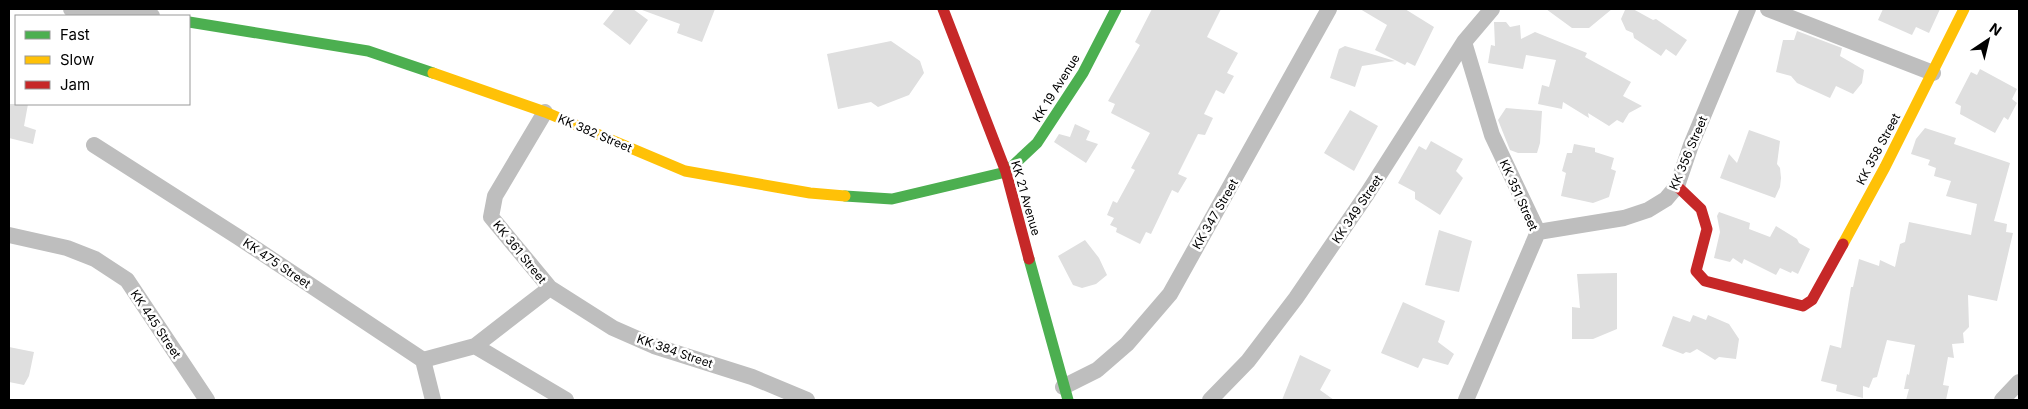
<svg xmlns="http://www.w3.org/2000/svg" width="2028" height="409" viewBox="0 0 2028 409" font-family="Inter,sans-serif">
	<rect width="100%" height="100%" fill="#fff"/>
	<!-- building -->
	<path fill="#dfdfdf" d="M 615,9 L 633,9 L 648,20 L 630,45 L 603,24 Z
		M 643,9 L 715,9 L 702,42 L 677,33 L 680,24 L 642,10 Z
		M 1152,9 L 1221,9 L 1207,37 L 1238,53 L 1227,73 L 1234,76 L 1224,94 L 1216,90 L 1204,114 L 1213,118 L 1205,135 L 1198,134 L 1178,174 L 1187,178 L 1178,193 L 1172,190 L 1151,234 L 1146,232 L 1140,244 L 1116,232 L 1117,228 L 1110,225 L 1114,218 L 1107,215 L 1113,201 L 1117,203 L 1135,170 L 1131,168 L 1150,133 L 1111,113 L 1115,104 L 1108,101 L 1140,45 L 1135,42 Z
		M 1360,9 L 1405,9 L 1434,27 L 1415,66 L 1407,62 L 1405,65 L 1375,50 L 1387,25 Z
		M 1546,9 L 1612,9 L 1589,28 L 1572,28 Z
		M 1633,9 L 1653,20 L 1656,19 L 1687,40 L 1676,56 L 1666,49 L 1661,56 L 1634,38 L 1633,33 L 1626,30 L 1621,19 L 1625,10 Z
		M 1883,9 L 1940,9 L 1929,33 L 1916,27 L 1912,35 L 1878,20 Z
		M 1494,22 L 1506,22 L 1510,27 L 1520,25 L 1521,39 L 1535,32 L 1587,53 L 1585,57 L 1631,82 L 1623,96 L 1642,106 L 1629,113 L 1623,123 L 1617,120 L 1609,126 L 1588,113 L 1589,118 L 1563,102 L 1562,109 L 1538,104 L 1542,85 L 1549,87 L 1556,60 L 1526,55 L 1523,69 L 1488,63 L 1491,45 L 1495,46 Z
		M 1797,31 L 1842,48 L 1840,56 L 1864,70 L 1862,83 L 1853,94 L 1836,86 L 1830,98 L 1797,83 L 1791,76 L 1776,72 L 1783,40 L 1794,40 Z
		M 891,41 L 920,61 L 924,73 L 909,95 L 878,107 L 871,102 L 838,109 L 827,54 Z
		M 1345,46 L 1395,61 L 1362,66 L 1355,87 L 1330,78 L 1339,49 Z
		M 1980,69 L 2017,89 L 2012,99 L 2017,103 L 2008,120 L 2004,117 L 1995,133 L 1960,114 L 1961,106 L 1955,103 L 1971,72 L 1977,75 Z
		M 9,104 L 28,104 L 24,126 L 36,130 L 33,144 L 9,138 Z
		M 1506,108 L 1542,111 L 1540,143 L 1537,153 L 1518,153 L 1510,150 L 1498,120 Z
		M 1350,110 L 1378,126 L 1354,171 L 1324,153 Z
		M 1075,124 L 1090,131 L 1086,140 L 1098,144 L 1086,163 L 1054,142 L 1059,134 L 1070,137 Z
		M 1925,128 L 1956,138 L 1954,144 L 2010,163 L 1994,221 L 2007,224 L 2006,232 L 2013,233 L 1997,301 L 1968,295 L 1969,327 L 1963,333 L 1964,343 L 1952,344 L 1954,358 L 1948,357 L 1943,385 L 1949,386 L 1946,400 L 1906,400 L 1909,389 L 1904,389 L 1907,374 L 1909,375 L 1915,345 L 1887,340 L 1877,377 L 1873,378 L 1869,388 L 1863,386 L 1863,398 L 1836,391 L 1837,385 L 1821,381 L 1830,345 L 1841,348 L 1851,287 L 1853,287 L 1859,259 L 1879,266 L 1880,260 L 1895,267 L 1900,244 L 1905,242 L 1909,222 L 1971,235 L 1977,204 L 1946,196 L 1951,181 L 1934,176 L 1936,168 L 1928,165 L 1930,160 L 1911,154 L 1916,139 Z
		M 1749,130 L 1780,141 L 1777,164 L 1780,168 L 1781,178 L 1780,187 L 1775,198 L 1720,178 L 1729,154 L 1737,163 Z
		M 1431,141 L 1463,159 L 1456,171 L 1463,178 L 1440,215 L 1415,199 L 1415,192 L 1398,183 L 1419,146 L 1426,150 Z
		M 1574,144 L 1595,148 L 1595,152 L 1614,158 L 1611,169 L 1616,171 L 1609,197 L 1593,203 L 1561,196 L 1566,173 L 1562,171 L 1567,153 L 1572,153 Z
		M 1719,212 L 1750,223 L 1749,229 L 1770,237 L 1776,226 L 1797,239 L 1799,243 L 1810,249 L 1798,274 L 1792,271 L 1791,273 L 1780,268 L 1776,275 L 1744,259 L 1742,264 L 1733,258 L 1730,262 L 1714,258 L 1720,232 L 1717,216 Z
		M 1439,230 L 1472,241 L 1459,292 L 1425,285 Z
		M 1085,240 L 1099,258 L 1107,275 L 1096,284 L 1082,288 L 1073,285 L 1058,256 Z
		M 1617,273 L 1617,329 L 1593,339 L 1572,339 L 1572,307 L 1580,308 L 1577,274 Z
		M 1403,302 L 1445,321 L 1438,342 L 1454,354 L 1448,365 L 1423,358 L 1418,368 L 1381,353 Z
		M 1693,315 L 1706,320 L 1708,315 L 1729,324 L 1739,339 L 1736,359 L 1719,357 L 1715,360 L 1697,349 L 1690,353 L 1686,352 L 1683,354 L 1662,346 L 1673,316 L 1690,322 Z
		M 9,347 L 34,352 L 29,376 L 24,385 L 9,382 Z
		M 1300,355 L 1331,370 L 1320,390 L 1334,400 L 1282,400 Z"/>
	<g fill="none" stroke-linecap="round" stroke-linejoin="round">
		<!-- street -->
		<path stroke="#bebebe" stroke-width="16" d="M 71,9 L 152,16
			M 1768,9 L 1933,73
			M 1464,42 L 1492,135 L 1538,232 L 1466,400
			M 94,145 L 238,237 L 423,360 L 433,400
			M 1538,232 L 1624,218 L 1648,210 L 1666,199 L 1677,186 L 1691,145 L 1748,9
			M 9,235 L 67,248 L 95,259 L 127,280 L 207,400
			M 550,288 L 613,328 L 654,346 L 752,377 L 807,400
			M 475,346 L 566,400
			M 423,360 L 475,346 L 550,288 L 491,217 L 495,196 L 545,112
			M 1063,387 L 1097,370 L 1127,344 L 1170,294 L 1329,9
			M 1210,400 L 1248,361 L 1296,298 L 1367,194 L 1464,42 L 1492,9
			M 2002,400 L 2019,382"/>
		<!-- fast -->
		<path stroke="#4caf50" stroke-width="11" d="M 189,22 L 368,51 L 433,73
			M 845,196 L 892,199 L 1006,172 L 1037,143 L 1083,73 L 1116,9
			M 1029,259 L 1068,400"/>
		<!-- slow -->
		<path stroke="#ffc107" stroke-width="11" d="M 433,73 L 545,112 L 685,171 L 810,193 L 845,196
			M 1843,244 L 1885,167 L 1964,9"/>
		<!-- jam -->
		<path stroke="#c62828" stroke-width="11" d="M 943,9 L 1006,172 L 1029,259
			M 1677,186 L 1701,209 L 1707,229 L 1696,271 L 1705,281 L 1803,306 L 1812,300 L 1843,244"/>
	</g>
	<g text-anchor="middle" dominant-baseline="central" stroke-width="5" stroke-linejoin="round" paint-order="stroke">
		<!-- street labels -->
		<g font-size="12" fill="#000" stroke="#fff">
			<text transform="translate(1056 88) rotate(-58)">KK 19 Avenue</text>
			<text transform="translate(595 133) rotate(23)">KK 382 Street</text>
			<text transform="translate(1878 149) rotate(-62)">KK 358 Street</text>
			<text transform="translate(1688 153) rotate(-67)">KK 356 Street</text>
			<text transform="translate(1519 195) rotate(66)">KK 351 Street</text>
			<text transform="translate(1026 198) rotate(74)">KK 21 Avenue</text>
			<text transform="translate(1357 209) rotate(-56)">KK 349 Street</text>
			<text transform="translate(1215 214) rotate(-60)">KK 347 Street</text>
			<text transform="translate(520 252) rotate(51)">KK 361 Street</text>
			<text transform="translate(277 263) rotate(34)">KK 475 Street</text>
			<text transform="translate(156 324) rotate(56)">KK 445 Street</text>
			<text transform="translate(675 351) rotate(19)">KK 384 Street</text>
		</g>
	</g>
	<!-- border -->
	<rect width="2028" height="409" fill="none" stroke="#000000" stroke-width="20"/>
	<!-- legend -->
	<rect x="15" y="15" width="175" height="90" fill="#ffffff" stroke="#999999"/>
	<rect x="25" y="31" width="25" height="8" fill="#4caf50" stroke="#999999"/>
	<text x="60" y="40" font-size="15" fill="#000000">Fast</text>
	<rect x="25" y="56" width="25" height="8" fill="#ffc107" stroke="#999999"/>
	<text x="60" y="65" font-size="15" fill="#000000">Slow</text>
	<rect x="25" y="81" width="25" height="8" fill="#c62828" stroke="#999999"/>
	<text x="60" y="90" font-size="15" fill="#000000">Jam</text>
	<!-- north arrow -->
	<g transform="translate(1988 40) rotate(35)" stroke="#ffffff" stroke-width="4" paint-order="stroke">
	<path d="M0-4L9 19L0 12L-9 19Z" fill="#000000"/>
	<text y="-8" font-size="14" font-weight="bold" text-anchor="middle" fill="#000000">N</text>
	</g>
</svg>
